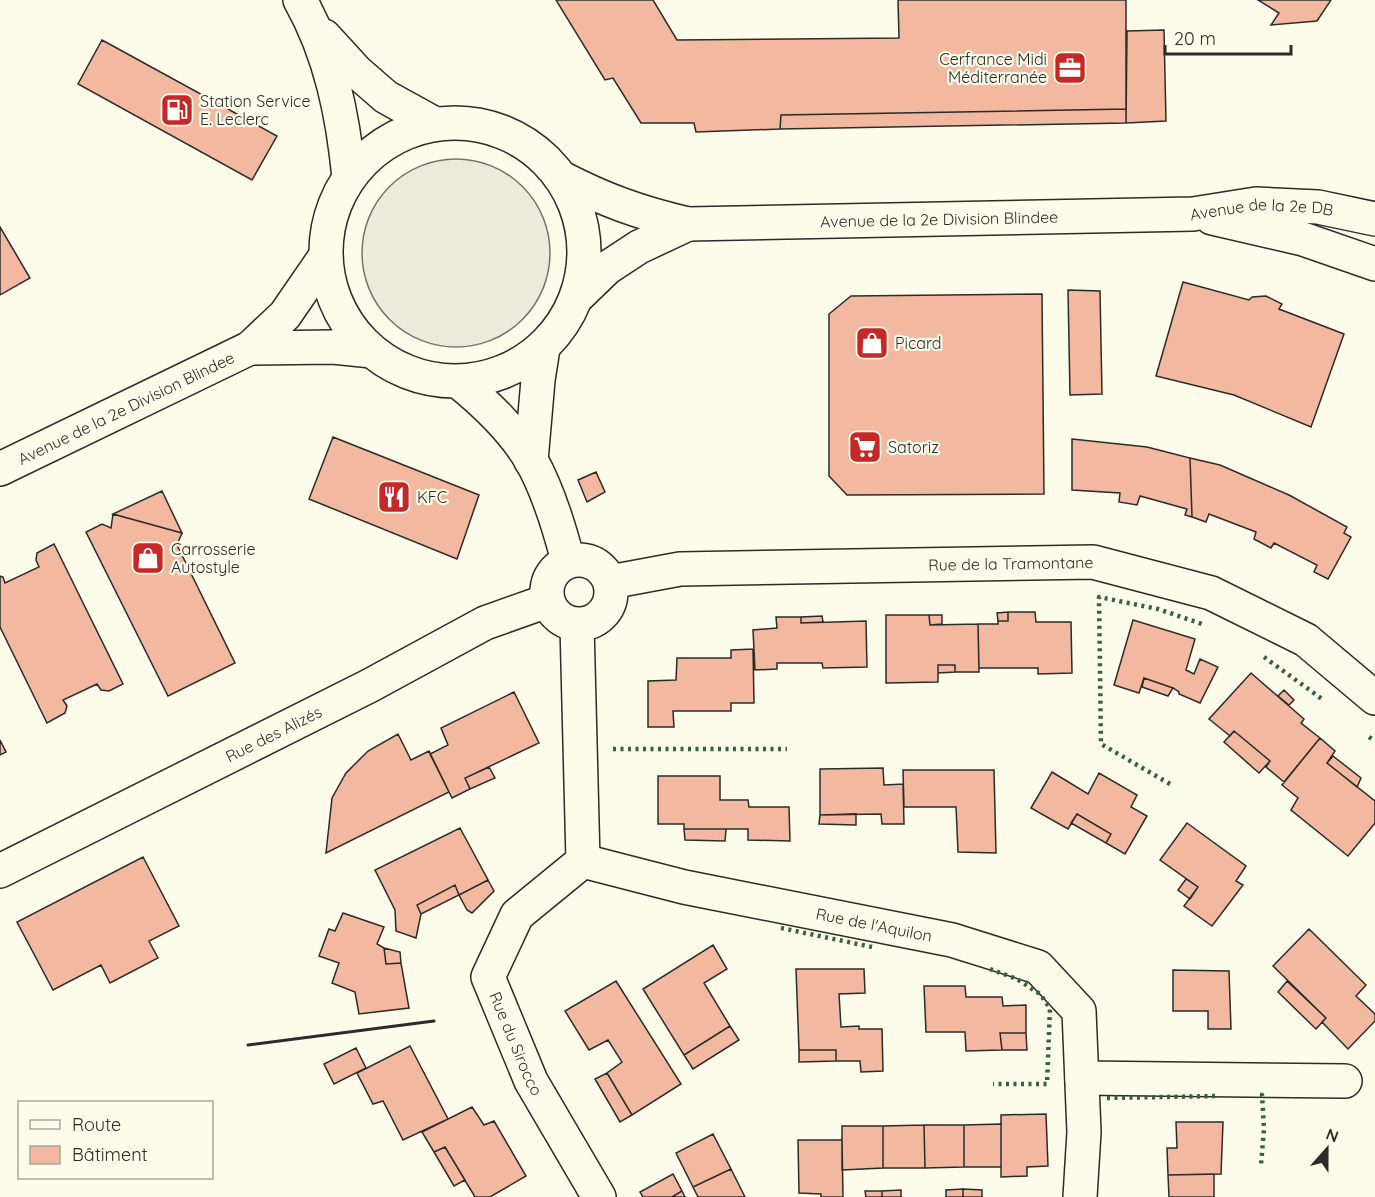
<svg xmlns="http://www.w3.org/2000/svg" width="1375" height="1197" viewBox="0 0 1375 1197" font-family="Quicksand,sans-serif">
	<rect width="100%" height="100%" fill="#fdfbea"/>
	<!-- green -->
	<path fill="#ecebdb" stroke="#74746e" stroke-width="1.5" d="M362 253a94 94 0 1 1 188 0a94 94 0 1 1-188 0Z"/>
	<!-- building -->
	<path fill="#f2b8a0" stroke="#2b2b2b" stroke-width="1.5" d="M 556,0 L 653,0 L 677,40 L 899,38 L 898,0 L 1126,0 L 1126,109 L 781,115 L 780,129 L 696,132 L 694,123 L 641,123 L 613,78 L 605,80 Z
		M 1258,0 L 1331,0 L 1317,21 L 1271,25 L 1279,13 Z
		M 1164,30 L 1166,121 L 1126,123 L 1127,31 Z
		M 102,40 L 277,136 L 252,180 L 78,84 Z
		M 1126,109 L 1126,123 L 780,129 L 781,115 Z
		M 0,227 L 30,278 L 0,295 Z
		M 1183,282 L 1249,300 L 1252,297 L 1266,296 L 1282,304 L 1279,309 L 1344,334 L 1311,427 L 1234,395 L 1156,376 Z
		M 1068,290 L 1100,291 L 1102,394 L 1070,395 Z
		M 1042,294 L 1044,494 L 847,495 L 829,476 L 829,314 L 851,296 Z
		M 333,437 L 479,495 L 457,559 L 309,499 Z
		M 1072,439 L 1147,447 L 1190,458 L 1192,517 L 1185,515 L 1187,509 L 1140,496 L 1137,505 L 1119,502 L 1120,493 L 1072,490 Z
		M 1190,458 L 1220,465 L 1289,495 L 1347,527 L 1344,533 L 1351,537 L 1328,579 L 1314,572 L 1317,565 L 1274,543 L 1271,548 L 1254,539 L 1256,532 L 1209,514 L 1206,522 L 1192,517 Z
		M 596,472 L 605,492 L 587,502 L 578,480 Z
		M 162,491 L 182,533 L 113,514 Z
		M 113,514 L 182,533 L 177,545 L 235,663 L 168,696 L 86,532 L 102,524 L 111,528 Z
		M 54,544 L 123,684 L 109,691 L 101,690 L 97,684 L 63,700 L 67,706 L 65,713 L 47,723 L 0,627 L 0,576 L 3,577 L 5,583 L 39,567 L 36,560 L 37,553 Z
		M 1008,612 L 1035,612 L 1036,622 L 1071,622 L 1072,673 L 1038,674 L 1038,668 L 979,668 L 978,624 L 998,624 L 998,621 L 1008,621 Z
		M 1008,612 L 1008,621 L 998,621 L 997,613 Z
		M 886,615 L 929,615 L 930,625 L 978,624 L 979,672 L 955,672 L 955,665 L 938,665 L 938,682 L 886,683 Z
		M 929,615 L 942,615 L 942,624 L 930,625 Z
		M 822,616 L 823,622 L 801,623 L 801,617 Z
		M 776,617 L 801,617 L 801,623 L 866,621 L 867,667 L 823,668 L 822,663 L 777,663 L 777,669 L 755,670 L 753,630 L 777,628 Z
		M 1133,620 L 1195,639 L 1186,670 L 1194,674 L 1200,659 L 1218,667 L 1200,703 L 1179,694 L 1179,692 L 1173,688 L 1144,678 L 1139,693 L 1114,685 Z
		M 753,649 L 754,703 L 731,703 L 731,711 L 673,711 L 674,727 L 648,727 L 648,681 L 676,680 L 677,658 L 731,658 L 731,650 Z
		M 938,665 L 955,665 L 955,672 L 938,673 Z
		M 1251,673 L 1304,719 L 1301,723 L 1320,738 L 1284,782 L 1266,767 L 1270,761 L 1234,731 L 1230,736 L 1209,719 Z
		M 1144,678 L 1173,688 L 1168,696 L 1142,687 Z
		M 1284,690 L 1294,700 L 1289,705 L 1278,696 Z
		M 514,692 L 539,743 L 465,778 L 470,789 L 452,798 L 430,754 L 448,745 L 441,728 Z
		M 1234,731 L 1270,761 L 1259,773 L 1224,742 Z
		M 398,734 L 411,760 L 429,751 L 449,792 L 326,853 L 332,798 L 346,773 L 368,751 Z
		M 1320,738 L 1335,751 L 1327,763 L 1375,801 L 1375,823 L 1348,856 L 1291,810 L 1298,798 L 1282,785 Z
		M 0,740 L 6,752 L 0,755 Z
		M 1333,756 L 1361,778 L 1357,787 L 1327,763 Z
		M 489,767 L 495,778 L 470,789 L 465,778 Z
		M 883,768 L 884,785 L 903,784 L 904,824 L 882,824 L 881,814 L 820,815 L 820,769 Z
		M 903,770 L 994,770 L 996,853 L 958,852 L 956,807 L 904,807 Z
		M 1052,772 L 1088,794 L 1099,773 L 1137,795 L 1131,807 L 1147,816 L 1125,854 L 1106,843 L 1111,834 L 1077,814 L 1068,829 L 1031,808 Z
		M 658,776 L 720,776 L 720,800 L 748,800 L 749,807 L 789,807 L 790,841 L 748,840 L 748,829 L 684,829 L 684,824 L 658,824 Z
		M 856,814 L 856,825 L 819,824 L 820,815 Z
		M 1077,814 L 1111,834 L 1106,843 L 1071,823 Z
		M 1187,823 L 1246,866 L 1236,881 L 1243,885 L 1212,926 L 1184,906 L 1198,887 L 1160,860 Z
		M 460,828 L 488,880 L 459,895 L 455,885 L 417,905 L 421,914 L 416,938 L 396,931 L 395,910 L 375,870 Z
		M 684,829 L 726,829 L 725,841 L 685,840 Z
		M 143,857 L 179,926 L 149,941 L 158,958 L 110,983 L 101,965 L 53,990 L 17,922 Z
		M 1186,879 L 1198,887 L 1190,899 L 1178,890 Z
		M 488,880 L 494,891 L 472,913 L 467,910 L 459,895 Z
		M 455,885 L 459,895 L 421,914 L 417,905 Z
		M 343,913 L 384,927 L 377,944 L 384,948 L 386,964 L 401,963 L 409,1008 L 359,1014 L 355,992 L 332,983 L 339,963 L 319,956 L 329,929 L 335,931 Z
		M 1309,929 L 1366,985 L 1356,996 L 1375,1014 L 1375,1021 L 1348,1049 L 1322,1022 L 1326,1018 L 1273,966 Z
		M 713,945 L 727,969 L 704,983 L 730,1026 L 684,1055 L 643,989 Z
		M 384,948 L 400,952 L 401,963 L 386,964 Z
		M 796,969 L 864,969 L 865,993 L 839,994 L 841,1027 L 859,1026 L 859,1029 L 882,1029 L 883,1071 L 861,1072 L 860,1061 L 836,1061 L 836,1050 L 799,1050 Z
		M 1173,970 L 1229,971 L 1231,1029 L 1208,1029 L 1208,1011 L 1173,1011 Z
		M 616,981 L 681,1084 L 632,1115 L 607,1073 L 622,1062 L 608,1040 L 589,1050 L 565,1011 Z
		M 1287,981 L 1326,1018 L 1316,1029 L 1278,992 Z
		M 924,986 L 965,986 L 966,997 L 1002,997 L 1003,1006 L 1026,1005 L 1026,1033 L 1000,1033 L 1002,1050 L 966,1051 L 965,1032 L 926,1032 Z
		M 730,1026 L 739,1040 L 693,1069 L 684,1055 Z
		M 1000,1033 L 1026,1033 L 1027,1050 L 1002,1050 Z
		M 410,1046 L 448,1119 L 403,1140 L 383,1101 L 373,1104 L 357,1073 Z
		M 356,1048 L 366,1068 L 334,1084 L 324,1064 Z
		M 799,1050 L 836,1050 L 836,1061 L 799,1062 Z
		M 607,1073 L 632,1115 L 620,1122 L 595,1079 Z
		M 472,1107 L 484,1125 L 494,1121 L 526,1176 L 490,1197 L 475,1197 L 445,1147 L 434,1152 L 422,1132 Z
		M 1046,1114 L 1048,1166 L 1027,1167 L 1027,1176 L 1001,1177 L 1001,1115 Z
		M 1176,1122 L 1223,1122 L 1221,1174 L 1168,1175 L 1167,1148 L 1177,1148 Z
		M 1001,1124 L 1001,1167 L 964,1167 L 964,1125 Z
		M 924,1125 L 964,1125 L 964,1167 L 925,1168 Z
		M 924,1125 L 925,1168 L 883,1168 L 883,1126 Z
		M 842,1126 L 883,1126 L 883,1168 L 842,1170 Z
		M 713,1134 L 731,1169 L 693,1187 L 676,1153 Z
		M 798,1140 L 842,1140 L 843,1197 L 821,1197 L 821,1194 L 799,1193 Z
		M 445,1147 L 465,1180 L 454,1186 L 434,1152 Z
		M 731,1169 L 745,1197 L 698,1197 L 693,1187 Z
		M 673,1174 L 682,1191 L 672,1197 L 643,1197 L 640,1192 Z
		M 1214,1174 L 1214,1197 L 1169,1197 L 1168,1175 Z
		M 963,1189 L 963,1197 L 946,1197 L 946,1190 Z
		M 963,1189 L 982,1190 L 982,1197 L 963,1197 Z
		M 901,1190 L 901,1197 L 882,1197 L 882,1191 Z
		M 682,1191 L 685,1197 L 672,1197 Z
		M 865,1191 L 882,1191 L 882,1197 L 866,1197 Z"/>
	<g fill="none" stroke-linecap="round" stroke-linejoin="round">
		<!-- minor casing -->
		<g stroke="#2b2b2b" stroke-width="36">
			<g id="minor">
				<path d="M 300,0 C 331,55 343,116 349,178"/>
				<path d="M 324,36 L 356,71 L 386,97 L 435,124"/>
				<path d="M 459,382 C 486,404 513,429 531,460 C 547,488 560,530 568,561"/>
				<path d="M 531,461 L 538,380 L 543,348"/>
				<circle cx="579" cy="592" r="32"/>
				<path id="s1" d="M 610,582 L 680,569 L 1093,562 L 1211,593 L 1306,640 L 1375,698"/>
				<path id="s2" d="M 577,625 L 583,861 L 517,915 L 488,977 L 531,1081 L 599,1197"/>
				<path id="s3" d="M 583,861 L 684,887 L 952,940 L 1038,967 L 1079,1011 L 1084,1132 L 1080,1197"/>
				<path id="s4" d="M 0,871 L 369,686 L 485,623 L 547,601"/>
				<path d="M 1082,1078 L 1345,1081"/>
			</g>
		</g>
		<!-- major casing -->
		<g stroke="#2b2b2b" stroke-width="36">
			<g id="major">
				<circle cx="455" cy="252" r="129"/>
				<path id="s5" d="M 560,177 C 604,200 640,213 688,224 L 1193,214 L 1256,204 L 1318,207 L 1375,219"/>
				<path d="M 1212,218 L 1303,239 L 1375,264"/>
				<path d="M 578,296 L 607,268 L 639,247 L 688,224"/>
				<path d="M 250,348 L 333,347 L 372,351"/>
				<path id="s6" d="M 0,469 L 250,348 L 285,315 L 325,257"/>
			</g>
		</g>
		<!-- minor -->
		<use href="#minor" stroke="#fdfbea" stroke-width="33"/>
		<!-- major -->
		<use href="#major" stroke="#fdfbea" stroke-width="33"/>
		<!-- hedge -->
		<path stroke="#34623c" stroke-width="4.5" stroke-dasharray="3 4.5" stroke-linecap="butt" d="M 1264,657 L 1322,699
			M 1369,737 L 1375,741
			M 613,749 L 787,749
			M 1170,784 L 1101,744 L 1099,597 L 1158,609 L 1205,625
			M 781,928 L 872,947
			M 990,969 L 1017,979 L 1040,994 L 1050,1008 L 1047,1084 L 993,1084
			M 1260,1095 L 1262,1095 L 1264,1129 L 1261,1165
			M 1107,1098 L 1218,1096"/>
		<!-- wall -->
		<path stroke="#2b2b2b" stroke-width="3" d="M 248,1045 L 434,1021"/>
	</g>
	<!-- icons -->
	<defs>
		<g id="office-square" transform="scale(1.725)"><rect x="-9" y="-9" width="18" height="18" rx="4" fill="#c62828" stroke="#fdfbea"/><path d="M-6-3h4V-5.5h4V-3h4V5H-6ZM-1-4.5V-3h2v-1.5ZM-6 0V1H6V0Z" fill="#fff"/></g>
		<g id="fuel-square" transform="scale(1.725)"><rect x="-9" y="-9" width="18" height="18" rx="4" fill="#c62828" stroke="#fdfbea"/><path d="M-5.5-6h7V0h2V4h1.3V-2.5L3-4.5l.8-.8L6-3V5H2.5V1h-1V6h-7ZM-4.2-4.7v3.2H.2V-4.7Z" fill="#fff"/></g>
		<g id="shop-square" transform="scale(1.725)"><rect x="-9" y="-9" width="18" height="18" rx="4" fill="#c62828" stroke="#fdfbea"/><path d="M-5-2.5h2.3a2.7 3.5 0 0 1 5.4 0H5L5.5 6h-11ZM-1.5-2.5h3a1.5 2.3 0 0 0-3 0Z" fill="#fff"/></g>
		<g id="supermarket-square" transform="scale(1.725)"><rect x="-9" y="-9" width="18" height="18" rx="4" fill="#c62828" stroke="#fdfbea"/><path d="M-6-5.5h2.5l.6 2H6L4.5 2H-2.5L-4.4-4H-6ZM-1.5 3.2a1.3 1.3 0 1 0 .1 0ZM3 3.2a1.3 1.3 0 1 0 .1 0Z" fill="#fff"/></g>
		<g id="restaurant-square" transform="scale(1.725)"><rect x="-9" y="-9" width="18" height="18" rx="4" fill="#c62828" stroke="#fdfbea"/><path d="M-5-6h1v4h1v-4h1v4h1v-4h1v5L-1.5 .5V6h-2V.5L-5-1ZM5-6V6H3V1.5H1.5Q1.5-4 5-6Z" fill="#fff"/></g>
	</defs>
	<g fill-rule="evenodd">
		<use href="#office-square" x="1070" y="68"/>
		<use href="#fuel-square" x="177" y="110"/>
		<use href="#shop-square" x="872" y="343"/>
		<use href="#supermarket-square" x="865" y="447"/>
		<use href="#restaurant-square" x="394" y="497"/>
		<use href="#shop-square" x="148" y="558"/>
	</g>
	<g text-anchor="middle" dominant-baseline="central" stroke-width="4.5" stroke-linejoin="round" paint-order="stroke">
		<!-- poi labels -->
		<g font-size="16" fill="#2b2b2b" stroke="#fdfbea" text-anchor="start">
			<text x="1047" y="59" text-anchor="end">Cerfrance Midi<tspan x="1047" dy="18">Méditerranée</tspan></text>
			<text x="200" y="101">Station Service<tspan x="200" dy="18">E. Leclerc</tspan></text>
			<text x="895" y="343">Picard</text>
			<text x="888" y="447">Satoriz</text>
			<text x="417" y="497">KFC</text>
			<text x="171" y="549">Carrosserie<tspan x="171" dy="18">Autostyle</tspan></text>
		</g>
		<!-- street labels -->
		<g font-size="16" fill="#2b2b2b" stroke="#fdfbea">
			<text stroke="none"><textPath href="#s5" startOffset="711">Avenue de la 2e DB</textPath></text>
			<text stroke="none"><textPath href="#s5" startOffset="388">Avenue de la 2e Division Blindee</textPath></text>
			<text stroke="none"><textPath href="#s6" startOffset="140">Avenue de la 2e Division Blindee</textPath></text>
			<text stroke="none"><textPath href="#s1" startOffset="402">Rue de la Tramontane</textPath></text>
			<text stroke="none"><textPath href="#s4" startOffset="306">Rue des Alizés</textPath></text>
			<text stroke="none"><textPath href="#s3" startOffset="298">Rue de l'Aquilon</textPath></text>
			<text stroke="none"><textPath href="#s2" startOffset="462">Rue du Sirocco</textPath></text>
		</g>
	</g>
	<!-- legend -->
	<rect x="18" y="1101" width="195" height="78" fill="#fdfbea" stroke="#a9a89e" stroke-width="1.5"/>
	<rect x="30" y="1120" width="30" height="9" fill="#fdfbea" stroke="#a9a89e" stroke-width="1.5"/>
	<text x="72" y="1131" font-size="18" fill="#2b2b2b">Route</text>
	<rect x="30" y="1146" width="30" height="18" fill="#f2b8a0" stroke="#a9a89e" stroke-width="1.5"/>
	<text x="72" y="1161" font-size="18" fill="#2b2b2b">Bâtiment</text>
	<!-- north arrow -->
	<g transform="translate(1327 1149) rotate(21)" stroke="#fdfbea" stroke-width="4.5" paint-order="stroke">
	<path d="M0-4.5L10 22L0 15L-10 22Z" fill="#2b2b2b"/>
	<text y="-9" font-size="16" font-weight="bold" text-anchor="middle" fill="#2b2b2b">N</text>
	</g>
	<!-- scale -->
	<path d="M1165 45v9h126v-9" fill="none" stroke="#2b2b2b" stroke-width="3"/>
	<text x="1174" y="45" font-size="18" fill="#2b2b2b" stroke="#fdfbea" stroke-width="4.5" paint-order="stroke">20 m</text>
</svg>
